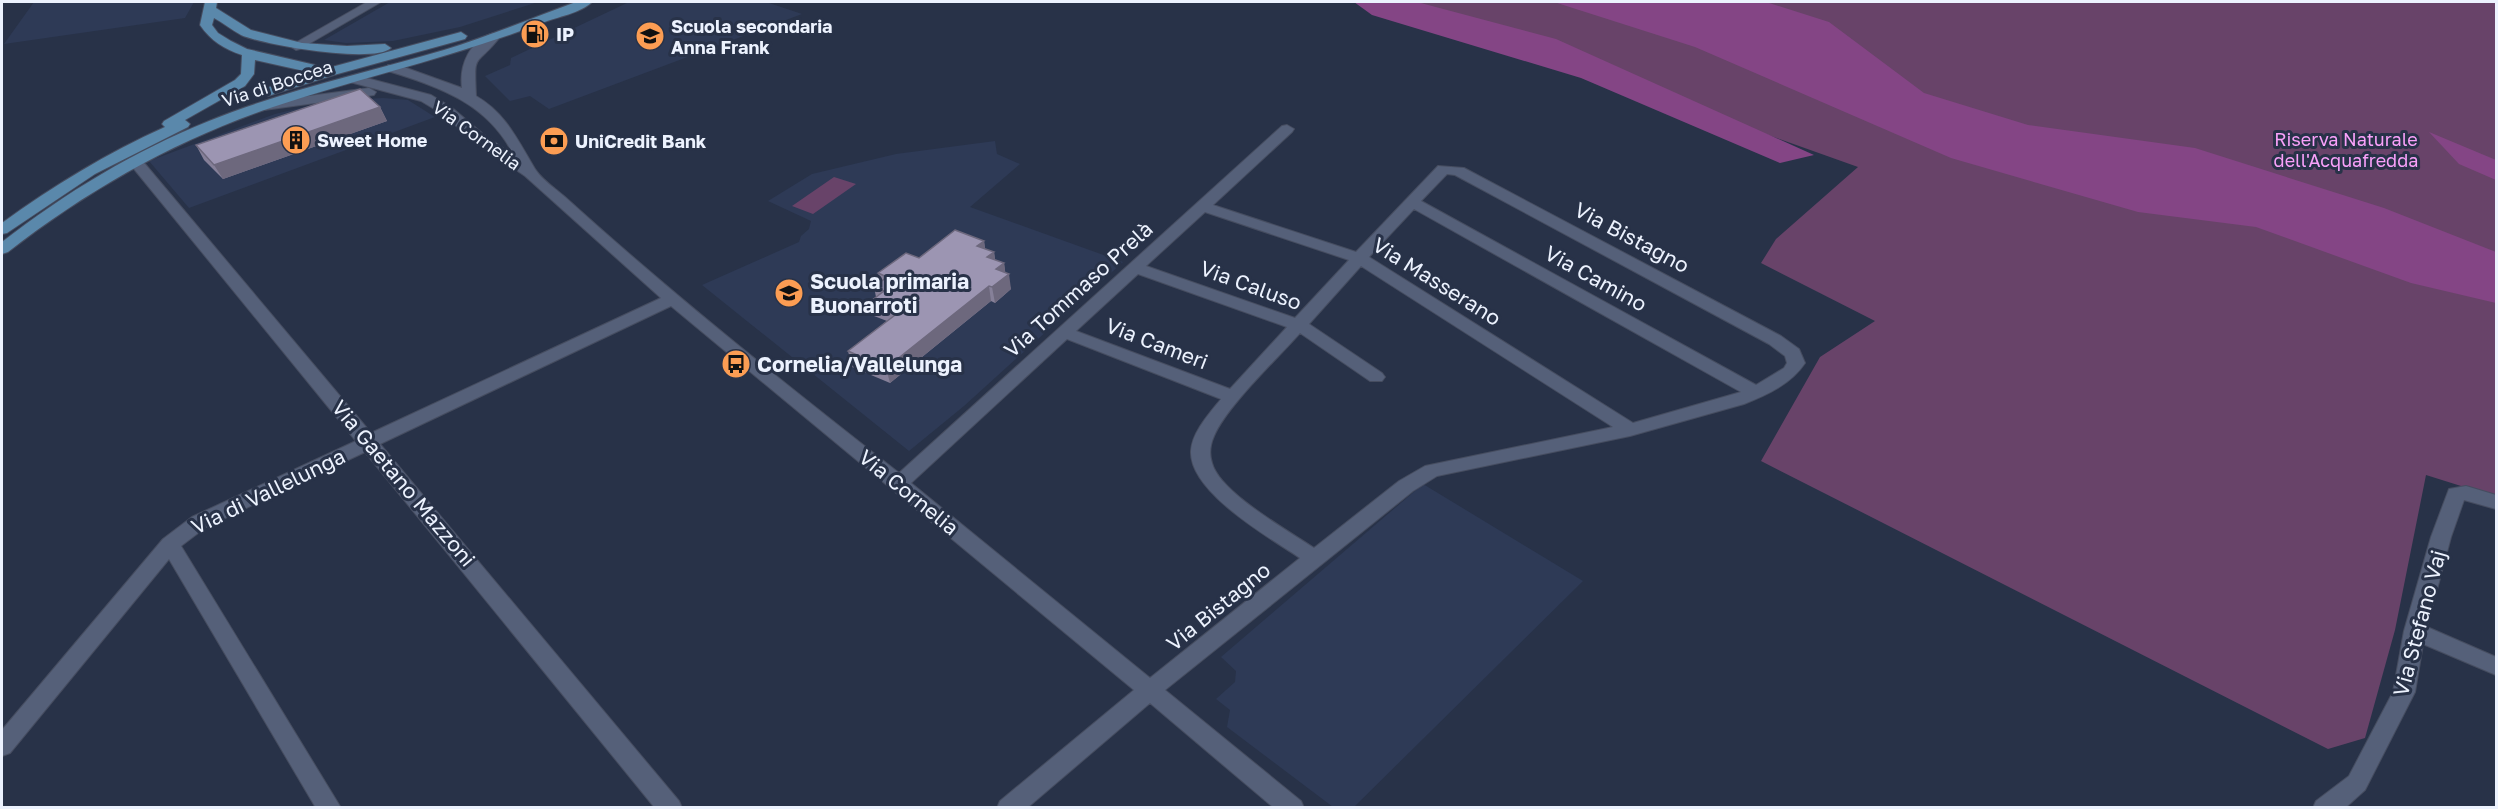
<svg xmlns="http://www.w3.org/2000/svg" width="2498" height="809" viewBox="0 0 2498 809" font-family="'Golos Text',sans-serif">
	<rect width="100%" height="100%" fill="#283248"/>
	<!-- built -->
	<path fill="#2e3a56" d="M 34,2 L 194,2 L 185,18 L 4,44 Z
		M 390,2 L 538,2 L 460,27 L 393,41 L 346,43 L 324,40 Z
		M 629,2 L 766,2 L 802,14 L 549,109 L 530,96 L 510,101 L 485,76 L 510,65 L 511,58 Z
		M 383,98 L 408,100 L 435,117 L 189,208 L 149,161 L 275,114 L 330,101 Z
		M 995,141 L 997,154 L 1020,164 L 970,207 L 1123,262 L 964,406 L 909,451 L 702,285 L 799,242 L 801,236 L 809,229 L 811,221 L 768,201 L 812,174 L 896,154 Z
		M 1423,484 L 1583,581 L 1354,807 L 1333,807 L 1227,727 L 1230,710 L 1216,699 L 1235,682 L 1236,671 L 1221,657 Z"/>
	<!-- green -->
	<path fill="#684369" d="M 1395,2 L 2496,2 L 2496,497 L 2426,475 L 2395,630 L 2365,738 L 2328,749 L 1761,461 L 1820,357 L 1875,321 L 1761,263 L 1776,239 L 1858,167 Z
		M 834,177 L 856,184 L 813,214 L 792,206 Z"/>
	<!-- forest -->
	<path fill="#844585" d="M 1354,2 L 1417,2 L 1556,39 L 1814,155 L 1780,163 L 1581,78 L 1372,15 Z
		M 1554,2 L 1766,2 L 1829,22 L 1924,93 L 2028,125 L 2195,148 L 2384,208 L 2496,252 L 2496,303 L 2411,283 L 2256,227 L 2138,212 L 1951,158 L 1695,47 Z
		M 2429,132 L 2496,160 L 2496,180 L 2459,164 Z"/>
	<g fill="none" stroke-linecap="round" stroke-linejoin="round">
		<!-- minor casing -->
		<g stroke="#464d60" stroke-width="2">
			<path id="minor" d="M 367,2 L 381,2 L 300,49 L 296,50 L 290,46 Z
				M 494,33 L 500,37 C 474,69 474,51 476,96 C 506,113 518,141 535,169 C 542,180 556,189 565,197 C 672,294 785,384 899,473 L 1282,126 L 1287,125 L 1294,129 L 1292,132 L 1213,205 L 1356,252 L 1438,166 L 1464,168 L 1781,336 L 1799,349 L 1805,363 C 1791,384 1767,395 1744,404 L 1630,436 L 1437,476 L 1413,491 L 1165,690 L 1301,801 L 1304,808 L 1274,808 L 1150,703 L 1027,808 L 997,808 L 1000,801 L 1134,690 L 671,306 L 380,444 L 679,801 L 682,808 L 655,808 L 365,452 L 206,527 L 181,546 L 341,808 L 316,808 L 169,559 L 10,753 L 2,756 L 2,730 L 163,539 L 192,517 L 356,441 L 130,164 L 128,161 L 130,158 L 140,158 L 371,433 L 661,298 L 525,176 L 473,140 L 441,113 L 421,101 L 350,82 L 348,79 L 355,75 L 431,95 L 451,107 L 483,134 L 514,156 C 489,104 440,87 388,71 L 387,68 L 388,65 L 398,65 L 462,88 C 459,65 470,40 494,33 ZM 1447,174 L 1455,175 L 1769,344 L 1785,356 L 1787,363 L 1784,368 L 1756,385 L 1421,201 ZM 1414,209 L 1741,392 L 1633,423 L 1369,257 ZM 1205,212 L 1349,260 L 1295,318 L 1146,266 ZM 1361,266 L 1613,427 L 1425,466 L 1399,481 L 1314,548 C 1289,531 1220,493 1212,463 C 1209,454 1210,445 1214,436 C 1227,406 1276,360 1300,333 L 1370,381 L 1382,381 L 1385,377 L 1382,373 L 1309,324 ZM 1138,274 L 1287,327 L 1230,389 L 1076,331 ZM 1067,339 L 1221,399 C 1210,413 1192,432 1191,451 C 1189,492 1270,538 1300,558 L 1150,678 L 911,483 Z
				M 369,88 L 376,92 L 374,95 L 264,110 L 257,106 L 264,102 Z
				M 2466,486 L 2496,495 L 2496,509 L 2464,500 L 2451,537 L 2427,627 L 2496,657 L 2496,675 L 2423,644 L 2415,692 L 2365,790 L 2345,808 L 2313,808 L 2316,801 L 2349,776 L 2393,692 L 2404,631 L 2431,537 L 2449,489 Z"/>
		</g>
		<!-- major casing -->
		<g stroke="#464d60" stroke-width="2">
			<path id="major" d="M 205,2 L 217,2 L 216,8 L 251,30 L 302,43 L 347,46 L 385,44 L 391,48 C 374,64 263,45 241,35 C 232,30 223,23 214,18 L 212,25 L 218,33 L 231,41 L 247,49 L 328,68 L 461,32 L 467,36 L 465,39 L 334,75 L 268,96 L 261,92 L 263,89 L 313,73 L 255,60 L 254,74 L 245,86 L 185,120 L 190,124 L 188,127 L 95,174 L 7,233 L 2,234 L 2,223 C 53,186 107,153 165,127 L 162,124 L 164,121 L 235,80 L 241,74 L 242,55 C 224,49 211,41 200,25 Z
				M 576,2 L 592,2 C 581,13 557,17 542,23 C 454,57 362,77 273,107 C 176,140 89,189 8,252 L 2,254 L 2,242 C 65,193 134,151 209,121 C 285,90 366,73 444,50 C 489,36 532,18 576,2 Z"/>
		</g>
		<!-- minor -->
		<use href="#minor" fill="#556079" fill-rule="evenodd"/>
		<!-- major -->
		<use href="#major" fill="#5a88ab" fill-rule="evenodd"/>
	</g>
	<!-- wall -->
	<path fill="#868099" d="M 380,107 L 387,121 L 223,179 L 204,160 L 196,145 Z
		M 984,241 L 985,249 L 994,252 L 995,260 L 1004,263 L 1005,272 L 1011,289 L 995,303 L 991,301 L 890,383 L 852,367 L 848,351 L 887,321 L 874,316 L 871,301 L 876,297 L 874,287 L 880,282 L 878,273 L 919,258 Z"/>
	<!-- shaded-wall -->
	<path fill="#6d687d" d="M 380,107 L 387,121 L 223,179 L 214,165 Z
		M 984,241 L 986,256 L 977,246 Z
		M 994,252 L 996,267 L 987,257 Z
		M 1004,263 L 1006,277 L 1009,274 L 1011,289 L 995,303 L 992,287 L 996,269 Z
		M 989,286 L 991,301 L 890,383 L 886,368 Z"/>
	<!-- building -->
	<path fill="#9c95b2" stroke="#6d687d" stroke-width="1.5" d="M 360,89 L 380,107 L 214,165 L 196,145 Z
		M 955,230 L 984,241 L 977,246 L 994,252 L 987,257 L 1004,263 L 996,269 L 1009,274 L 992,287 L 989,286 L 886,368 L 848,351 L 899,312 L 871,301 L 884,291 L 874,287 L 887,277 L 878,273 L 906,253 L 919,258 Z"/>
	<!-- icons -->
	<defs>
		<g id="fuel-disc" transform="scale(1.5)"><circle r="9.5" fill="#fc9d53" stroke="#283248"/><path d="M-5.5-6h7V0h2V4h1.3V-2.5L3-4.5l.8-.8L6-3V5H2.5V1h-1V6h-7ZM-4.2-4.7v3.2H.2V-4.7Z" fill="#111"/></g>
		<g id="school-disc" transform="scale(1.5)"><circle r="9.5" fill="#fc9d53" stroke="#283248"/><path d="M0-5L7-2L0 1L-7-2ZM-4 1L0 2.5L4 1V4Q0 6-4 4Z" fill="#111"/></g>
		<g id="building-disc" transform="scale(1.5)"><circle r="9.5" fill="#fc9d53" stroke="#283248"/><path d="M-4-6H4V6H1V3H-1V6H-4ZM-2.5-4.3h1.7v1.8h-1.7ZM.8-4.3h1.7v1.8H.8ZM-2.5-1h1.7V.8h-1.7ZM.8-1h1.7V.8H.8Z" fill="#111"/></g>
		<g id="bank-disc" transform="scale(1.5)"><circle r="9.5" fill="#fc9d53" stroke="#283248"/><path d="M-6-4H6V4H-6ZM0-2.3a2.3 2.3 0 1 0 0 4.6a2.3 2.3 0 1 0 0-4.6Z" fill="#111"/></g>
		<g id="bus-disc" transform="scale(1.5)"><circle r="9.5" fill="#fc9d53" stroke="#283248"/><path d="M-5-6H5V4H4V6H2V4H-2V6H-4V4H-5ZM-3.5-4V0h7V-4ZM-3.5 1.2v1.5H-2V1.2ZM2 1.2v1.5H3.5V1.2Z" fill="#111"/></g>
	</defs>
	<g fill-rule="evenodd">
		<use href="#fuel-disc" x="535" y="34"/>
		<use href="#school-disc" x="650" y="36"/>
		<use href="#building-disc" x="296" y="140"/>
		<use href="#bank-disc" x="554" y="141"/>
		<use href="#school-disc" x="789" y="293"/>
		<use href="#bus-disc" x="736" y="364"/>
	</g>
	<g text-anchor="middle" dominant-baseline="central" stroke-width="6" stroke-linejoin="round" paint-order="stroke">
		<!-- far-poi labels -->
		<g font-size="18" font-weight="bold" fill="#ecf2fe" stroke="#283248" text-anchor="start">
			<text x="671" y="26">Scuola secondaria<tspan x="671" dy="21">Anna Frank</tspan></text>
			<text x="556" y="34">IP</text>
			<text x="317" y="140">Sweet Home</text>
			<text x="575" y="141">UniCredit Bank</text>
		</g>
		<!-- far-street labels -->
		<g font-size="18" fill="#ecf2fe" stroke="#283248">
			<text transform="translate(277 83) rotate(-18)">Via di Boccea</text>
			<text transform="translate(477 135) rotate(36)">Via Cornelia</text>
		</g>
		<!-- far-park labels -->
		<g font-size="18" fill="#f9a1fa" stroke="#283248">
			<text x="2346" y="139">Riserva Naturale<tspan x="2346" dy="21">dell'Acquafredda</tspan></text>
		</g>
		<!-- street labels -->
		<g font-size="21" fill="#ecf2fe" stroke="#283248">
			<text transform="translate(1632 237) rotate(28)">Via Bistagno</text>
			<text transform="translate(1596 278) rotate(29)">Via Camino</text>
			<text transform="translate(1437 281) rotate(32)">Via Masserano</text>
			<text transform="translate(1251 285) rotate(20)">Via Caluso</text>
			<text transform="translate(1078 289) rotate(-42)">Via Tommaso Prelà</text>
			<text transform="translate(1157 343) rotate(21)">Via Cameri</text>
			<text transform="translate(404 483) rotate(50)">Via Gaetano Mazzoni</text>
			<text transform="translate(268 491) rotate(-26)">Via di Vallelunga</text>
			<text transform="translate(909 492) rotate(39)">Via Cornelia</text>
			<text transform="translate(1218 606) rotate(-39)">Via Bistagno</text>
			<text transform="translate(2419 623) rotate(-75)">Via Stefano Vaj</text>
		</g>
		<!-- poi labels -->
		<g font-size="21" font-weight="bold" fill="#ecf2fe" stroke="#283248" text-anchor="start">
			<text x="810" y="281">Scuola primaria<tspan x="810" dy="24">Buonarroti</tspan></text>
			<text x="757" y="364">Cornelia/Vallelunga</text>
		</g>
	</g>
	<!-- border -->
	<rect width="2498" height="809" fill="none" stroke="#ecf2fe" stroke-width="6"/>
</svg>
